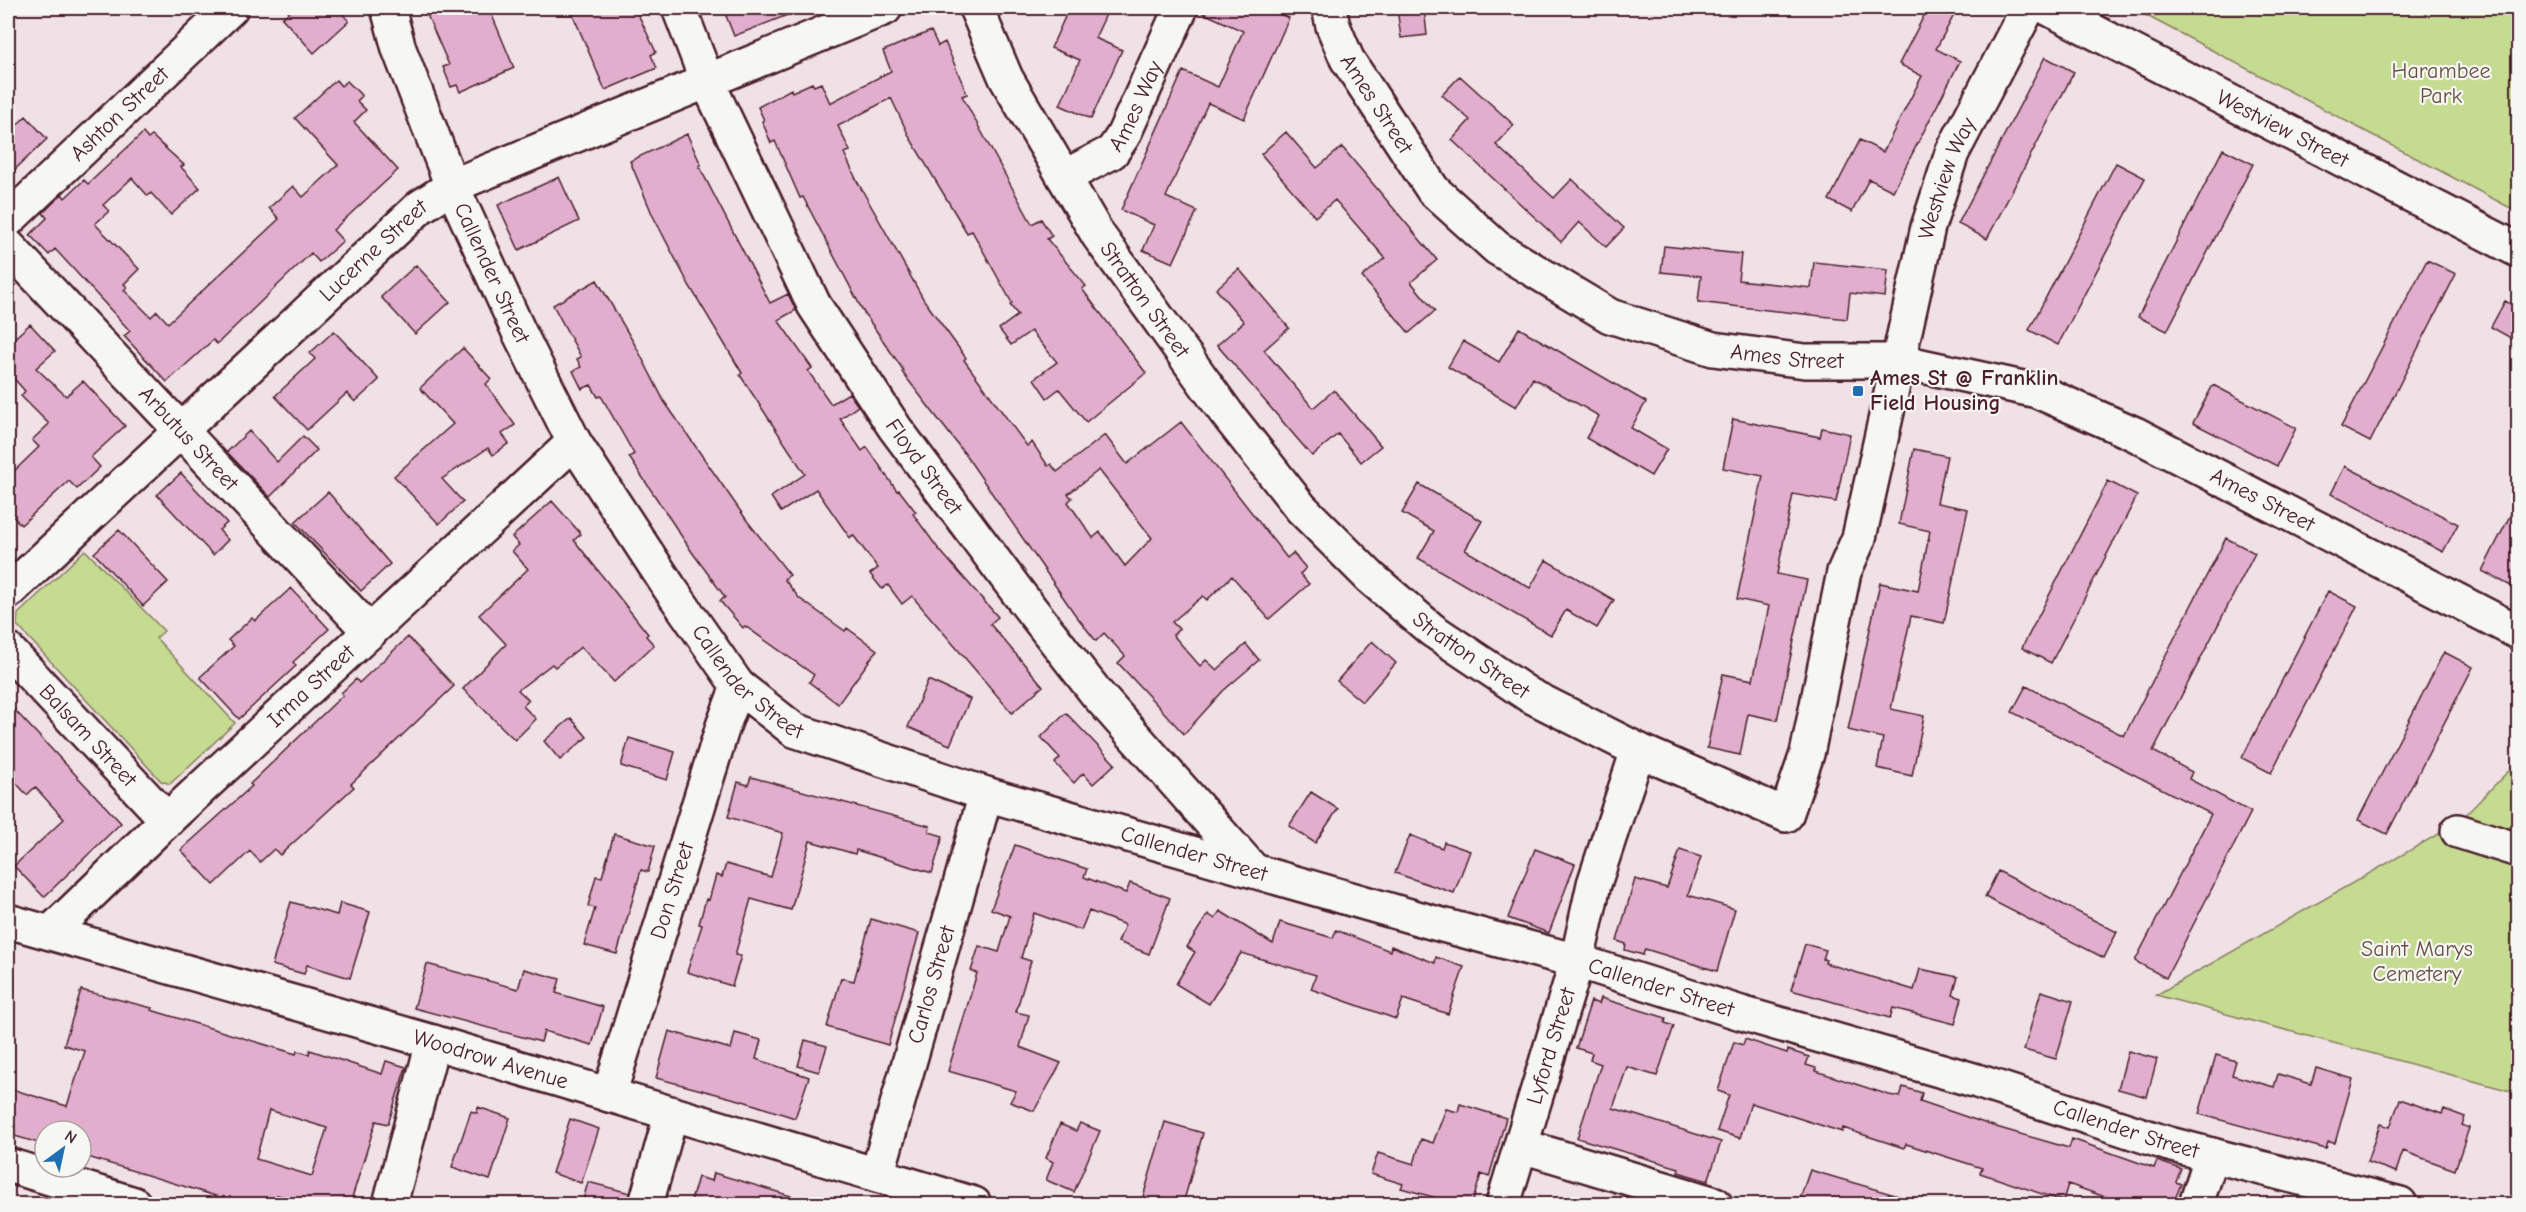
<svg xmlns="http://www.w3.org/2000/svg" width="2526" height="1212" viewBox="0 0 2526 1212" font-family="'Comic Neue',sans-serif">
	<rect width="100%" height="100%" fill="#f0e1e7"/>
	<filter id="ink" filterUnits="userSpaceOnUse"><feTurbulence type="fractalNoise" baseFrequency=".0167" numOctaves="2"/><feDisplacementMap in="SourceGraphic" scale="12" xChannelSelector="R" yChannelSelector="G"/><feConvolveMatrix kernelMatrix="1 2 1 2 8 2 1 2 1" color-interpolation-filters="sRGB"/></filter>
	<g filter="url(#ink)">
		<!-- green -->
		<path fill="#c5db91" stroke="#887d5e" stroke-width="1.5" d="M 2132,8 L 2518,8 L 2518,212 Z
			M 85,550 L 164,631 L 156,638 L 235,723 L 170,784 L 161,781 L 17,625 L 18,614 Z
			M 2518,761 L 2518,1093 L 2156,995 L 2458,823 Z"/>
		<!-- building -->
		<path fill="#e1afcd" stroke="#4a1f2b" stroke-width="1.5" fill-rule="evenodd" d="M 294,8 L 337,8 L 349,21 L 314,53 L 282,18 Z
			M 424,8 L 489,8 L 514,68 L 460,92 L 457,85 L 451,87 L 443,67 L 449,65 Z
			M 570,8 L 635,8 L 656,52 L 651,55 L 657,68 L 605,90 Z
			M 723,8 L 803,8 L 803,9 L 734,36 Z
			M 1069,8 L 1109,8 L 1095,38 L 1122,50 L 1091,119 L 1060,105 L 1080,60 L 1051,48 Z
			M 1200,8 L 1265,8 L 1289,18 L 1244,119 L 1208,103 L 1166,197 L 1197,211 L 1173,263 L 1143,250 L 1154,225 L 1121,210 L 1183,71 L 1218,87 L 1243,31 L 1199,11 Z
			M 1397,8 L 1424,8 L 1427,35 L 1401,38 Z
			M 1928,8 L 1940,8 L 1954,15 L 1936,49 L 1960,61 L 1893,191 L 1869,179 L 1852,212 L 1829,200 L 1860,140 L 1883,152 L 1922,76 L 1899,64 Z
			M 931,31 L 938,46 L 945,42 L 967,94 L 962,96 L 1032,224 L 1041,219 L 1052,236 L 1047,239 L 1086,286 L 1082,289 L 1146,373 L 1086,422 L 1059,389 L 1047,398 L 1034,379 L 1057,362 L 1031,331 L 1011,345 L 999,329 L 1018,315 L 1010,305 L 1012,303 L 972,231 L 967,233 L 910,138 L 891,98 L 838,126 L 850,151 L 844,153 L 857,181 L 924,300 L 966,358 L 964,360 L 1027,446 L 1032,442 L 1048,466 L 1051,464 L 1057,472 L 1105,435 L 1127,464 L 1181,422 L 1287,558 L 1293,553 L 1306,568 L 1300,574 L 1309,584 L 1269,619 L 1232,576 L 1207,600 L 1203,596 L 1172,622 L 1179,629 L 1173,635 L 1200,666 L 1206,660 L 1217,670 L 1246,644 L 1259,660 L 1223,691 L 1184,734 L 1118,663 L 1125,656 L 1104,633 L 1096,641 L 1074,613 L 965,454 L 902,372 L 904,371 L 864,313 L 803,197 L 800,198 L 775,141 L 771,143 L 762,121 L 764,120 L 758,107 L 791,89 L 792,92 L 812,83 L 814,86 L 821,83 L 830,103 L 891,71 L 883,51 ZM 1099,470 L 1152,538 L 1125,566 L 1100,532 L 1093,538 L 1068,502 L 1072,498 L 1068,494 Z
			M 2045,57 L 2074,72 L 1987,239 L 1958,224 Z
			M 1460,76 L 1514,125 L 1496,145 L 1554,198 L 1572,179 L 1624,228 L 1606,247 L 1579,222 L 1561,242 L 1452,140 L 1470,120 L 1442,95 Z
			M 336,80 L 341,86 L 347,81 L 362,96 L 357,101 L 366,110 L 354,122 L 398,170 L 333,230 L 343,241 L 319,262 L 311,253 L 217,344 L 213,340 L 167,382 L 124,336 L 130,331 L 55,249 L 49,255 L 30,235 L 47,218 L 43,213 L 62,194 L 65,198 L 84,180 L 88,184 L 143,133 L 148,139 L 152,136 L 184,165 L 181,167 L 200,188 L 171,215 L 151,193 L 148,196 L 132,178 L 103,205 L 109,211 L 95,224 L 139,269 L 124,284 L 127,287 L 124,290 L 151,317 L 157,311 L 168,323 L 279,219 L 269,208 L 293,186 L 303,197 L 338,165 L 295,118 Z
			M 26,116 L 47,139 L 8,176 L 8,134 Z
			M 1286,132 L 1317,168 L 1342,147 L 1437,260 L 1411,282 L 1435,311 L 1409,333 L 1362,277 L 1385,258 L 1335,200 L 1315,217 L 1261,154 Z
			M 687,134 L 701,165 L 699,166 L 770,303 L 788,294 L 796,310 L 778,320 L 812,368 L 808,371 L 831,404 L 849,393 L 858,406 L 840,419 L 862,451 L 867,447 L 897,491 L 899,490 L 916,512 L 913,514 L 937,547 L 998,617 L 990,624 L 1043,686 L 1012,713 L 912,596 L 902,604 L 888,585 L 882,589 L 870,574 L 878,568 L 853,535 L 850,538 L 816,489 L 781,512 L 771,497 L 805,474 L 740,375 L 742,373 L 689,285 L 653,216 L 630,161 Z
			M 2223,149 L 2253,164 L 2167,331 L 2138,317 Z
			M 2116,163 L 2145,178 L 2058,345 L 2029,330 Z
			M 559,177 L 579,221 L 519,250 L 498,205 Z
			M 1664,246 L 1741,254 L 1738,280 L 1811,288 L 1814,262 L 1888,270 L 1885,297 L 1850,293 L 1847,319 L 1698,302 L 1701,276 L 1661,272 Z
			M 2427,260 L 2456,274 L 2370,442 L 2341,427 Z
			M 416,265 L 450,302 L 415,334 L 381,297 Z
			M 1239,269 L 1289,328 L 1264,350 L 1313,408 L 1334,390 L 1381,446 L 1361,462 L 1338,434 L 1312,456 L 1217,345 L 1244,322 L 1216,289 Z
			M 597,280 L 638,350 L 664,401 L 748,522 L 790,575 L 784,579 L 799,598 L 845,631 L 847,628 L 877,650 L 838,704 L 809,682 L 814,675 L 745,626 L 743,628 L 720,601 L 725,597 L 692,552 L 629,457 L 634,454 L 601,396 L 598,397 L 591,385 L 582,389 L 573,371 L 581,367 L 577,359 L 581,357 L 553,305 Z
			M 2505,301 L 2518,308 L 2518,342 L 2491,327 Z
			M 30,324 L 55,351 L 36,368 L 66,396 L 83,381 L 125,426 L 91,457 L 100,467 L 77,489 L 69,481 L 21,525 L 8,511 L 8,477 L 39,447 L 32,440 L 49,424 L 21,396 L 25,391 L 8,372 L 8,344 Z
			M 1519,328 L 1646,402 L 1631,428 L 1667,449 L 1651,476 L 1586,438 L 1599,416 L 1533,378 L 1516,407 L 1448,367 L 1463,341 L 1499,362 Z
			M 334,331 L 379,380 L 355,402 L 347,393 L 307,430 L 275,396 L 315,359 L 310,353 Z
			M 463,348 L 491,379 L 486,384 L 515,425 L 502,434 L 509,443 L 493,455 L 488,448 L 442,479 L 463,502 L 439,524 L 394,476 L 453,424 L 420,388 Z
			M 2213,385 L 2296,428 L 2277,466 L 2193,423 Z
			M 1733,419 L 1820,437 L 1822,428 L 1850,434 L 1836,502 L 1793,494 L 1777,574 L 1807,580 L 1777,720 L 1748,714 L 1740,755 L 1707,748 L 1723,674 L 1753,680 L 1769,606 L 1737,599 L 1763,476 L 1723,468 Z
			M 249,431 L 277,462 L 303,436 L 317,450 L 270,497 L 227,452 Z
			M 1914,449 L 1947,456 L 1937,503 L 1968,509 L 1944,623 L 1911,616 L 1891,709 L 1924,716 L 1912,776 L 1877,768 L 1883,738 L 1848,730 L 1880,583 L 1918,591 L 1930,531 L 1899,524 Z
			M 2345,466 L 2458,524 L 2443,552 L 2331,494 Z
			M 181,473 L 227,523 L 219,530 L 228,540 L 213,555 L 157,495 Z
			M 2108,481 L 2137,496 L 2051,663 L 2022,648 Z
			M 1419,484 L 1482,521 L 1465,550 L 1530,588 L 1546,560 L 1614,600 L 1597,628 L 1566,610 L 1551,635 L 1418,558 L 1434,531 L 1402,513 Z
			M 328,492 L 390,564 L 361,591 L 295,522 Z
			M 2518,500 L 2518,571 L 2511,586 L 2482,571 Z
			M 552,501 L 581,534 L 574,540 L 648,634 L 646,636 L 654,645 L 614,682 L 581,647 L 555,667 L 552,664 L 518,690 L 529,700 L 523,706 L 536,719 L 515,740 L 463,689 L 506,644 L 479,615 L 528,569 L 512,551 L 519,545 L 512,537 Z
			M 119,530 L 168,582 L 143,606 L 94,553 Z
			M 2226,538 L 2255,553 L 2153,751 L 2192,772 L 2189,779 L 2251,812 L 2166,978 L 2135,961 L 2211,814 L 2012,712 L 2026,686 L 2124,736 Z
			M 291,588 L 329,629 L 293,662 L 296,666 L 239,719 L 200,677 L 234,646 L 228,640 L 252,618 L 255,621 Z
			M 2328,591 L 2357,606 L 2271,773 L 2242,758 Z
			M 408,637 L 454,686 L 351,784 L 354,787 L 280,855 L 274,849 L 260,862 L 250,851 L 214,885 L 181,850 L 252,786 L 250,784 L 343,695 L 341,693 L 356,679 L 359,683 Z
			M 1372,641 L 1396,663 L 1362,702 L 1337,681 Z
			M 2444,652 L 2473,667 L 2387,834 L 2358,820 Z
			M 928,680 L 970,699 L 950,745 L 908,727 Z
			M 8,703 L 121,823 L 44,897 L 14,866 L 64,819 L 35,787 L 27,795 L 8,774 Z
			M 1066,713 L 1115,764 L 1093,784 L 1083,773 L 1074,783 L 1055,763 L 1060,758 L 1041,737 Z
			M 571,718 L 587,737 L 560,760 L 544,741 Z
			M 629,738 L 675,752 L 667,780 L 621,766 Z
			M 751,777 L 930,826 L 929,832 L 943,836 L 932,873 L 856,850 L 855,854 L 810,841 L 791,910 L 751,899 L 735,955 L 741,956 L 732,986 L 687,972 L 702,925 L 699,924 L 706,899 L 709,900 L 716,875 L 722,877 L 726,864 L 771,877 L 783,833 L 728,817 L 738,782 L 748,785 Z
			M 1311,792 L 1338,809 L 1315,843 L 1289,826 Z
			M 614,834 L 655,846 L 648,872 L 641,870 L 617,954 L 584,945 L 595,908 L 588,906 L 596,876 L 602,877 Z
			M 1410,835 L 1442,848 L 1444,842 L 1470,851 L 1454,893 L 1395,873 Z
			M 1015,845 L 1087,869 L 1084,877 L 1126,893 L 1130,883 L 1170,898 L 1149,954 L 1118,942 L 1125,925 L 1089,911 L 1081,930 L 1034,913 L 1021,958 L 1031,961 L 1016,1012 L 1029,1015 L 1020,1047 L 1061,1063 L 1034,1111 L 1010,1102 L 1016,1091 L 948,1071 L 977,973 L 971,971 L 979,946 L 999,952 L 1010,916 L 991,909 Z
			M 1535,849 L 1575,864 L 1549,933 L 1508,918 Z
			M 1680,850 L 1701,857 L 1688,895 L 1735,909 L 1717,971 L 1645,949 L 1643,955 L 1625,950 L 1626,944 L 1617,941 L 1635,879 L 1667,888 Z
			M 1998,871 L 2117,932 L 2104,958 L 1985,897 Z
			M 291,902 L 337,915 L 340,903 L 370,912 L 350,978 L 307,965 L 304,974 L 272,965 Z
			M 1220,911 L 1273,944 L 1280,922 L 1333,938 L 1336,930 L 1390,951 L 1391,946 L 1435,963 L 1436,957 L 1464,967 L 1448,1014 L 1403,999 L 1396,1019 L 1311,989 L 1316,975 L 1241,953 L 1209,1004 L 1176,984 L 1195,952 L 1187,947 L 1208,914 L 1215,919 Z
			M 871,919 L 919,933 L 888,1045 L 827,1027 L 841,978 L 854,981 Z
			M 1805,944 L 1826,950 L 1823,959 L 1826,960 L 1825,963 L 1914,990 L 1920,969 L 1958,977 L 1953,995 L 1962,998 L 1955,1024 L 1893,1008 L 1890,1018 L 1791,990 Z
			M 427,964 L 518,989 L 524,969 L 560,979 L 556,993 L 603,1007 L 592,1045 L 544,1031 L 541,1042 L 414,1008 Z
			M 81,990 L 152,1008 L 151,1010 L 296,1054 L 297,1051 L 309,1054 L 310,1050 L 382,1074 L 386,1061 L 406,1067 L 388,1124 L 376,1121 L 350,1204 L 312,1204 L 277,1195 L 274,1204 L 242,1204 L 81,1155 L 81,1131 L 45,1131 L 45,1145 L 8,1134 L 8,1088 L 67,1106 L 85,1051 L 64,1045 ZM 269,1110 L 327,1128 L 312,1176 L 256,1159 Z
			M 2041,991 L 2073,1001 L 2056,1059 L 2024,1050 Z
			M 1601,998 L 1666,1018 L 1665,1023 L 1674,1026 L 1657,1076 L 1627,1067 L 1613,1108 L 1721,1142 L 1708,1181 L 1678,1172 L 1679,1168 L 1577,1138 L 1601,1064 L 1590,1060 L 1592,1053 L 1576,1048 L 1591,1001 L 1599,1004 Z
			M 669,1031 L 731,1049 L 735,1033 L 761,1040 L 756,1059 L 809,1077 L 795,1118 L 743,1101 L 656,1078 Z
			M 1745,1039 L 1787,1053 L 1788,1050 L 1809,1057 L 1806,1065 L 1816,1068 L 1816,1071 L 1889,1095 L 1900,1097 L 1903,1087 L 1922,1093 L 1920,1101 L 1996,1127 L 2069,1148 L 2072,1139 L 2154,1168 L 2157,1161 L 2181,1169 L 2176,1182 L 2181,1184 L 2173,1204 L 2125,1204 L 2068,1184 L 2063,1201 L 1980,1173 L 1982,1168 L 1906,1144 L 1904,1148 L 1843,1128 L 1842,1132 L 1751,1103 L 1740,1138 L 1717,1131 L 1729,1095 L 1718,1091 L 1734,1042 L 1743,1045 Z
			M 805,1040 L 827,1046 L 819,1072 L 798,1066 Z
			M 2128,1051 L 2157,1059 L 2147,1097 L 2118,1089 Z
			M 2216,1055 L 2236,1061 L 2232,1075 L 2274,1087 L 2278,1074 L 2311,1084 L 2316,1068 L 2353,1079 L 2335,1143 L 2328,1142 L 2326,1149 L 2199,1114 Z
			M 2400,1099 L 2442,1114 L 2444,1109 L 2465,1117 L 2462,1125 L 2469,1128 L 2455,1170 L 2403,1151 L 2396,1172 L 2367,1162 L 2380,1124 L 2390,1127 Z
			M 1460,1104 L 1506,1118 L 1489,1177 L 1481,1174 L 1472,1204 L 1458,1204 L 1401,1188 L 1403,1184 L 1371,1174 L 1378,1153 L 1414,1164 L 1421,1139 L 1433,1143 L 1446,1109 L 1458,1112 Z
			M 478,1107 L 510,1118 L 490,1180 L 452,1167 L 471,1111 L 477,1113 Z
			M 570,1119 L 599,1129 L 581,1183 L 552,1173 Z
			M 1165,1122 L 1203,1133 L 1183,1204 L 1169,1204 L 1143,1197 Z
			M 1080,1123 L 1100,1131 L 1074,1192 L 1046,1180 L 1053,1162 L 1046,1158 L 1060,1124 L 1076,1131 Z
			M 1810,1170 L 1912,1200 L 1912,1204 L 1798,1204 Z
			M 714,1173 L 801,1199 L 800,1204 L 690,1204 L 698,1177 L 712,1181 Z
			M 588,1182 L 630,1193 L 628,1204 L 582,1204 Z"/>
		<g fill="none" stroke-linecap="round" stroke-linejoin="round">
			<!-- minor casing -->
			<g stroke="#4a1f2b" stroke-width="38">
				<g id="minor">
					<path id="s1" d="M 388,8 L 399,49 L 452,186 L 519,332 L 574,442 L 669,587 L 738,686 L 794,730 L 986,794 L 1431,922 L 1577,961 L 1741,1013 L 1977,1081 L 2169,1144 L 2400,1204"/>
					<path id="s2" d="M 679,8 L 707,81 L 814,305 L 895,428 L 1019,594 L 1097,694 L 1253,870"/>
					<path id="s3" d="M 976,8 L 1006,78 L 1098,235 L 1227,414 L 1301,508 L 1371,578 L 1432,630 L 1529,695 L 1638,750 L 1786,815 L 1807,754 L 1844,572 L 1859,538 L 1928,227 L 1952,153 L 2028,8"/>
					<path id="s4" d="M 1329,8 L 1333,26 L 1347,59 L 1433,190 L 1497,248 L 1610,316 L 1713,349 L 1805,361 L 1899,361 L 2037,391 L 2135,434 L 2518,632"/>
					<path id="s5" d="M 2048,8 L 2518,250"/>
					<path id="s6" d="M 1064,177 L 1112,152 L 1123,136 L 1181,8"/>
					<path id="s7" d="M 8,220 L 231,8"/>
					<path id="s8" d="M 8,246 L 370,632"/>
					<path id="s9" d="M 8,592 L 420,207 L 452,186 L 885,8"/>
					<path id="s10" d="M 8,650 L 167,820"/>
					<path d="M 2458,831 L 2518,850"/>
					<path id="s11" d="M 8,921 L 433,1042 L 974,1204"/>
					<path id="s12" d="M 51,932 L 167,820 L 574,442"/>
					<path id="s13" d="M 609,1095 L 723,726 L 738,686"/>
					<path d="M 1522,1146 L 1715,1204"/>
					<path d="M 8,1165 L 134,1204"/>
					<path id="s14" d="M 877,1175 L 986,794"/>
					<path d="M 390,1204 L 433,1042"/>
					<path d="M 646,1204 L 671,1115"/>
					<path id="s15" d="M 1503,1204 L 1577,961 L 1594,884 L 1638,750"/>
					<path d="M 2196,1204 L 2212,1155"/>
				</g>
			</g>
			<!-- minor -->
			<use href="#minor" stroke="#f6f6f2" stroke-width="33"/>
		</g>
	</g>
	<!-- markers -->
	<rect fill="#1f6fb2" stroke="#f6f6f2" stroke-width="2" x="1852" y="385" width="12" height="12" rx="3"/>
	<g text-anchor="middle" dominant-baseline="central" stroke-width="4.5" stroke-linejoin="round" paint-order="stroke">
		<!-- park labels -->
		<g font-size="22" fill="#694e44" stroke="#f6f6f2">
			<text x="2441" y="71">Harambee<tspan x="2441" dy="25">Park</tspan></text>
			<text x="2417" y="949">Saint Marys<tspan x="2417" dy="25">Cemetery</tspan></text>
		</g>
		<!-- street labels -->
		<g font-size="22" fill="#4a1f2b" stroke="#f6f6f2">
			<text stroke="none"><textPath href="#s6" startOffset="106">Ames Way</textPath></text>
			<text stroke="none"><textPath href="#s4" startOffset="108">Ames Street</textPath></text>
			<text stroke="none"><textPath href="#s7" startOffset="154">Ashton Street</textPath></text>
			<text stroke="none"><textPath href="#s5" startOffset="264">Westview Street</textPath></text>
			<text stroke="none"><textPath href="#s3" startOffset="1836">Westview Way</textPath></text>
			<text stroke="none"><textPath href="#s9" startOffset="500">Lucerne Street</textPath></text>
			<text stroke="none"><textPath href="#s1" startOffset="285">Callender Street</textPath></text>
			<text stroke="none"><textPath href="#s3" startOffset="338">Stratton Street</textPath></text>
			<text stroke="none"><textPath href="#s4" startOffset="612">Ames Street</textPath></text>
			<text stroke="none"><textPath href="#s8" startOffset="264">Arbutus Street</textPath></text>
			<text stroke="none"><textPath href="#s2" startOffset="522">Floyd Street</textPath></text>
			<text stroke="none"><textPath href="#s4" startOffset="1116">Ames Street</textPath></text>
			<text stroke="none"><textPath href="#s3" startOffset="824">Stratton Street</textPath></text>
			<text stroke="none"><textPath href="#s1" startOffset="771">Callender Street</textPath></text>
			<text stroke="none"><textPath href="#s12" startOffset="358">Irma Street</textPath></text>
			<text stroke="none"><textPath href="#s10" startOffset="117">Balsam Street</textPath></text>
			<text stroke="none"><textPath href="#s1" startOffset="1257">Callender Street</textPath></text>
			<text stroke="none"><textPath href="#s13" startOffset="214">Don Street</textPath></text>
			<text stroke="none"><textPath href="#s14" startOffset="198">Carlos Street</textPath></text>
			<text stroke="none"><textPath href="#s1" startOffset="1743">Callender Street</textPath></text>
			<text stroke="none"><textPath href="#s15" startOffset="165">Lyford Street</textPath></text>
			<text stroke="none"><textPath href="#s11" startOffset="502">Woodrow Avenue</textPath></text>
			<text stroke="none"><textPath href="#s1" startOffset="2229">Callender Street</textPath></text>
		</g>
		<!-- poi labels -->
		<g font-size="22" font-weight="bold" fill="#4a1f2b" stroke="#f6f6f2" text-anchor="start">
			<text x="1870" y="378">Ames St @ Franklin<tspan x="1870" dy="25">Field Housing</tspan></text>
		</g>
	</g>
	<!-- margin -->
	<rect width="2526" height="1212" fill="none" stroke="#f6f6f2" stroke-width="30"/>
	<rect x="15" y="15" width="2496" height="1182" fill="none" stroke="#4a1f2b" stroke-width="2" filter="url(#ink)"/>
	<!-- north arrow -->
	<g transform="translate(63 1149) rotate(33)"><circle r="28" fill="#f6f6f2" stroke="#b1a0a2" stroke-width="1.5"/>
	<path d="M0-4.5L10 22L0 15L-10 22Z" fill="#1f6fb2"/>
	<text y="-9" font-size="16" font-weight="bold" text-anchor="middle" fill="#4a1f2b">N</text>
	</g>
</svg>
